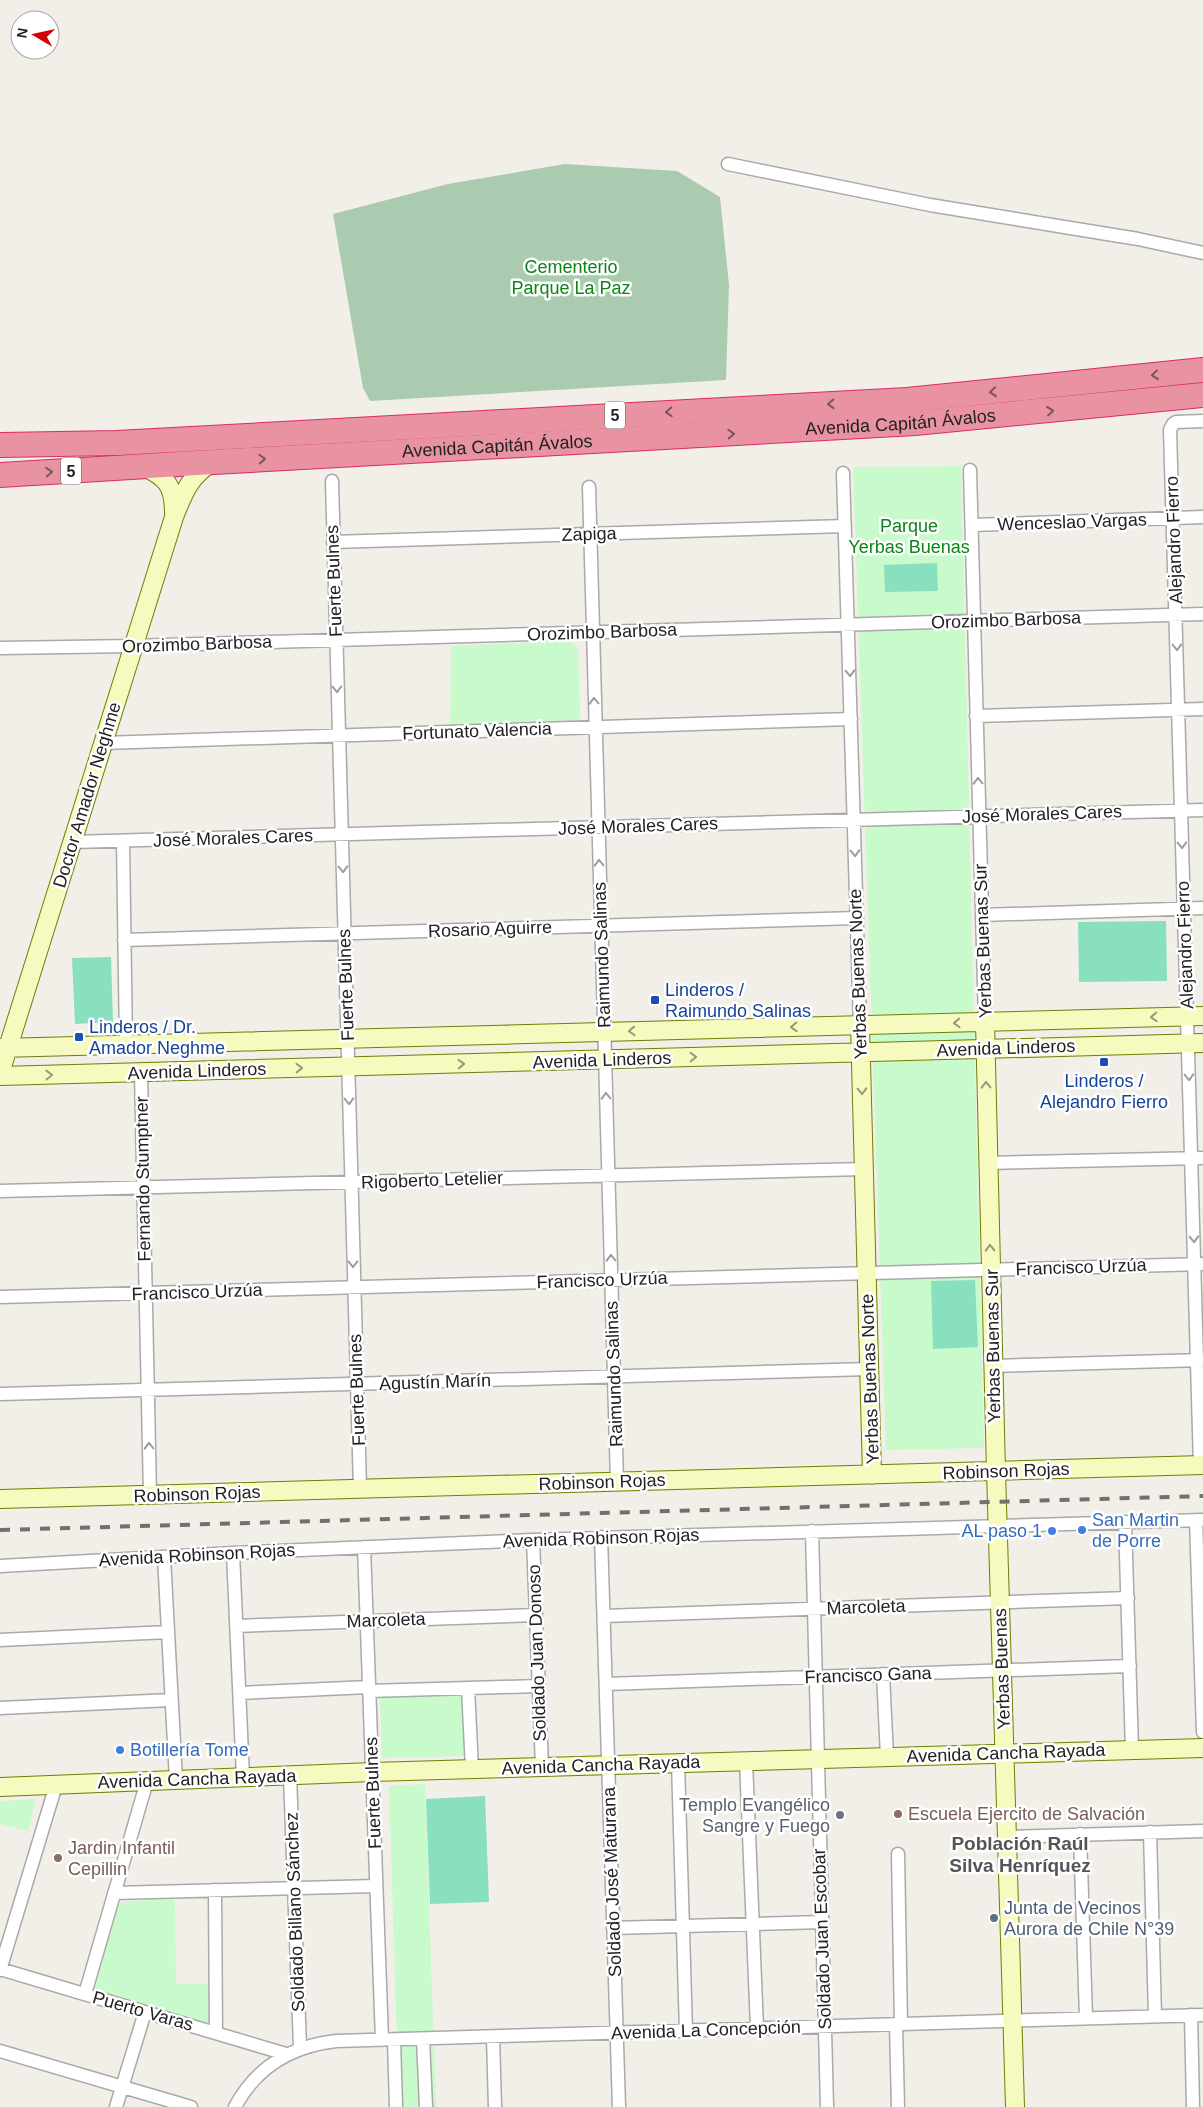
<svg xmlns="http://www.w3.org/2000/svg" width="1203" height="2107" viewBox="0 0 1203 2107" font-family="Helvetica,sans-serif">
	<rect width="100%" height="100%" fill="#f2efe9"/>
	<!-- cemetery -->
	<path fill="#aacbaf" d="M 565,164 L 677,171 L 720,197 L 729,285 L 726,380 L 370,401 L 363,388 L 333,214 L 448,184 Z"/>
	<!-- park -->
	<path fill="#c8facc" d="M 961,466 L 984,1448 L 886,1450 L 853,467 Z
		M 570,641 L 578,648 L 580,716 L 578,720 L 450,725 L 451,646 Z
		M 462,1694 L 464,1756 L 382,1758 L 380,1696 Z
		M 425,1784 L 436,2107 L 399,2107 L 389,1786 Z
		M 36,1799 L 28,1831 L 0,1824 L 0,1801 Z
		M 175,1898 L 176,1984 L 209,1984 L 211,2023 L 200,2023 L 90,1990 L 115,1905 L 123,1902 Z"/>
	<!-- pitch -->
	<path fill="#88e0be" d="M 937,563 L 938,591 L 885,592 L 884,565 Z
		M 1166,921 L 1167,981 L 1079,982 L 1078,922 Z
		M 111,957 L 113,1022 L 75,1024 L 72,958 Z
		M 975,1280 L 978,1347 L 933,1349 L 931,1281 Z
		M 485,1796 L 489,1902 L 430,1904 L 426,1799 Z"/>
	<g fill="none" stroke-linecap="round" stroke-linejoin="round">
		<!-- street casing -->
		<g stroke="#a9a9a9" stroke-width="15">
			<path id="street" d="M 728,164 L 930,205 L 1138,239 L 1203,253
				M 970,470 L 985,1022
				M 843,473 L 860,1025
				M 332,481 L 360,1489
				M 589,487 L 617,1482
				M 972,525 L 1203,517
				M 333,542 L 845,526
				M 0,648 L 133,646 L 1203,614
				M 976,716 L 1203,709
				M 103,743 L 851,719
				M 123,841 L 126,1045
				M 72,842 L 1203,810
				M 982,915 L 1203,908
				M 124,940 L 857,918
				M 141,1073 L 150,1495
				M 988,1163 L 1203,1158
				M 0,1191 L 864,1169
				M 0,1297 L 1203,1264
				M 993,1366 L 1203,1360
				M 0,1394 L 869,1369
				M 1200,1466 L 1170,430 L 1173,424 L 1176,422 L 1203,421
				M 1196,1520 L 1203,1732
				M 1125,1522 L 1132,1750
				M 812,1531 L 827,2107
				M 601,1537 L 619,2107
				M 533,1540 L 542,1767
				M 364,1547 L 382,2040
				M 233,1553 L 243,1777
				M 164,1557 L 176,1780
				M 0,1566 L 233,1553 L 533,1540 L 1203,1520
				M 604,1616 L 1128,1598
				M 236,1626 L 536,1615
				M 0,1640 L 168,1632
				M 883,1674 L 887,1757
				M 606,1684 L 1130,1666
				M 468,1688 L 472,1769
				M 369,1691 L 539,1686
				M 240,1693 L 369,1687
				M 0,1708 L 171,1700
				M 746,1761 L 757,2028
				M 678,1763 L 686,2031
				M 290,1775 L 300,2048
				M 1150,1832 L 1155,2016
				M 1080,1834 L 1086,2018
				M 1007,1837 L 1203,1831
				M 898,1854 L 901,2024
				M 215,1890 L 216,2033
				M 114,1893 L 376,1886
				M 613,1928 L 822,1922
				M 0,1969 L 286,2054
				M 0,1970 L 56,1785
				M 85,1994 L 147,1781
				M 1191,2015 L 1193,2107
				M 896,2024 L 898,2107
				M 493,2037 L 495,2107
				M 423,2039 L 426,2107
				M 394,2040 L 396,2107
				M 0,2051 L 191,2107
				M 116,2107 L 145,2012
				M 235,2107 C 256,2067 292,2046 336,2041 L 1203,2015"/>
		</g>
		<!-- secondary casing -->
		<g stroke="#707d05" stroke-width="20">
			<path id="secondary" d="M 142,466 C 167,477 174,486 174,513
				M 985,1022 L 996,1471 L 1015,2107
				M 860,1025 L 872,1475
				M 0,1048 L 1203,1016
				M 0,1073 L 174,517 C 183,494 190,475 213,462
				M 0,1076 L 1203,1043
				M 0,1499 L 1203,1465
				M 0,1787 L 372,1772 L 1203,1748"/>
		</g>
		<!-- highway casing -->
		<g stroke="#dc2a67" stroke-width="26">
			<g id="highway">
				<path d="M 0,445 L 117,443 L 907,400 L 1203,370"/>
				<path id="s1" d="M 0,475 L 213,462 L 915,423 L 1203,395"/>
			</g>
		</g>
		<!-- street -->
		<use href="#street" stroke="#fff" stroke-width="12"/>
		<!-- secondary -->
		<use href="#secondary" stroke="#f7fabf" stroke-width="18"/>
		<!-- highway -->
		<use href="#highway" stroke="#e892a2" stroke-width="24"/>
		<!-- rail -->
		<path stroke="#707070" stroke-width="4" stroke-dasharray="10 10" stroke-linecap="butt" d="M 0,1530 L 1203,1496"/>
	</g>
	<!-- one-way arrows -->
	<defs><path id="oneway-chevron" d="M-2-3.5L2.5 0L-2 3.5" fill="none" stroke-width="1.6" stroke-linecap="round" stroke-linejoin="round" transform="scale(1.25)"/></defs>
	<g stroke="#7b545c">
		<use href="#oneway-chevron" transform="translate(1155 375) rotate(174)"/>
		<use href="#oneway-chevron" transform="translate(993 392) rotate(174)"/>
		<use href="#oneway-chevron" transform="translate(831 404) rotate(177)"/>
		<use href="#oneway-chevron" transform="translate(1050 411) rotate(-6)"/>
		<use href="#oneway-chevron" transform="translate(669 412) rotate(177)"/>
		<use href="#oneway-chevron" transform="translate(731 434) rotate(-3)"/>
		<use href="#oneway-chevron" transform="translate(262 459) rotate(-3)"/>
		<use href="#oneway-chevron" transform="translate(49 472) rotate(-4)"/>
	</g>
	<g stroke="#9c9c9c">
		<use href="#oneway-chevron" transform="translate(1177 647) rotate(88)"/>
		<use href="#oneway-chevron" transform="translate(850 673) rotate(88)"/>
		<use href="#oneway-chevron" transform="translate(337 689) rotate(88)"/>
		<use href="#oneway-chevron" transform="translate(594 701) rotate(-92)"/>
		<use href="#oneway-chevron" transform="translate(978 781) rotate(-92)"/>
		<use href="#oneway-chevron" transform="translate(1182 845) rotate(88)"/>
		<use href="#oneway-chevron" transform="translate(855 853) rotate(88)"/>
		<use href="#oneway-chevron" transform="translate(599 863) rotate(-92)"/>
		<use href="#oneway-chevron" transform="translate(343 869) rotate(88)"/>
		<use href="#oneway-chevron" transform="translate(1189 1077) rotate(88)"/>
		<use href="#oneway-chevron" transform="translate(606 1096) rotate(-92)"/>
		<use href="#oneway-chevron" transform="translate(349 1101) rotate(88)"/>
		<use href="#oneway-chevron" transform="translate(1194 1239) rotate(88)"/>
		<use href="#oneway-chevron" transform="translate(611 1258) rotate(-92)"/>
		<use href="#oneway-chevron" transform="translate(353 1264) rotate(89)"/>
		<use href="#oneway-chevron" transform="translate(149 1446) rotate(-91)"/>
	</g>
	<g stroke="#979978">
		<use href="#oneway-chevron" transform="translate(1154 1017) rotate(178)"/>
		<use href="#oneway-chevron" transform="translate(957 1023) rotate(178)"/>
		<use href="#oneway-chevron" transform="translate(794 1027) rotate(178)"/>
		<use href="#oneway-chevron" transform="translate(632 1031) rotate(178)"/>
		<use href="#oneway-chevron" transform="translate(693 1057) rotate(-2)"/>
		<use href="#oneway-chevron" transform="translate(461 1064) rotate(-2)"/>
		<use href="#oneway-chevron" transform="translate(299 1068) rotate(-2)"/>
		<use href="#oneway-chevron" transform="translate(49 1075) rotate(-1)"/>
		<use href="#oneway-chevron" transform="translate(986 1085) rotate(-91)"/>
		<use href="#oneway-chevron" transform="translate(862 1091) rotate(88)"/>
		<use href="#oneway-chevron" transform="translate(990 1248) rotate(-91)"/>
	</g>
	<!-- markers -->
	<g fill="#1a4fb4" stroke="#fff" stroke-width="2">
		<rect x="650" y="995" width="10" height="10" rx="2.5"/>
		<rect x="74" y="1032" width="10" height="10" rx="2.5"/>
		<rect x="1099" y="1057" width="10" height="10" rx="2.5"/>
	</g>
	<g fill="#3f7fe0" stroke="#fff" stroke-width="2">
		<circle cx="1082" cy="1530" r="5"/>
		<circle cx="1052" cy="1531" r="5"/>
		<circle cx="120" cy="1750" r="5"/>
	</g>
	<g fill="#8d6e63" stroke="#fff" stroke-width="2">
		<circle cx="898" cy="1814" r="5"/>
		<circle cx="58" cy="1858" r="5"/>
	</g>
	<circle fill="#6b7280" stroke="#fff" stroke-width="2" cx="840" cy="1815" r="5"/>
	<circle fill="#5c6f8a" stroke="#fff" stroke-width="2" cx="994" cy="1918" r="5"/>
	<g text-anchor="middle" dominant-baseline="central" stroke-width="5" stroke-linejoin="round" paint-order="stroke">
		<!-- shield labels -->
		<g fill="#fff" stroke="#646464" stroke-width="1">
			<rect x="605" y="401.5" width="20" height="27" rx="4"/>
			<rect x="61" y="457.5" width="20" height="27" rx="4"/>
		</g>
		<g font-size="16" font-weight="bold" fill="#222">
			<text x="615" y="415">5</text>
			<text x="71" y="471">5</text>
		</g>
		<!-- park labels -->
		<g font-size="18" fill="#0c8416" stroke="#fff">
			<text x="571" y="267">Cementerio<tspan x="571" dy="21">Parque La Paz</tspan></text>
			<text x="909" y="526">Parque<tspan x="909" dy="21">Yerbas Buenas</tspan></text>
		</g>
		<!-- street labels -->
		<g font-size="18" fill="#222" stroke="#fff">
			<text stroke="none"><textPath href="#s1" startOffset="902">Avenida Capitán Ávalos</textPath></text>
			<text stroke="none"><textPath href="#s1" startOffset="498">Avenida Capitán Ávalos</textPath></text>
			<text transform="translate(1072 522) rotate(-2)">Wenceslao Vargas</text>
			<text transform="translate(589 534) rotate(-2)">Zapiga</text>
			<text transform="translate(1174 540) rotate(-92)">Alejandro Fierro</text>
			<text transform="translate(334 581) rotate(-92)">Fuerte Bulnes</text>
			<text transform="translate(1006 620) rotate(-2)">Orozimbo Barbosa</text>
			<text transform="translate(602 632) rotate(-2)">Orozimbo Barbosa</text>
			<text transform="translate(197 644) rotate(-2)">Orozimbo Barbosa</text>
			<text transform="translate(477 731) rotate(-2)">Fortunato Valencia</text>
			<text transform="translate(87 795) rotate(-73)">Doctor Amador Neghme</text>
			<text transform="translate(1042 814) rotate(-2)">José Morales Cares</text>
			<text transform="translate(638 826) rotate(-2)">José Morales Cares</text>
			<text transform="translate(233 838) rotate(-2)">José Morales Cares</text>
			<text transform="translate(490 929) rotate(-2)">Rosario Aguirre</text>
			<text transform="translate(983 941) rotate(-92)">Yerbas Buenas Sur</text>
			<text transform="translate(1185 945) rotate(-92)">Alejandro Fierro</text>
			<text transform="translate(602 955) rotate(-92)">Raimundo Salinas</text>
			<text transform="translate(858 974) rotate(-92)">Yerbas Buenas Norte</text>
			<text transform="translate(346 985) rotate(-92)">Fuerte Bulnes</text>
			<text transform="translate(1006 1048) rotate(-2)">Avenida Linderos</text>
			<text transform="translate(602 1060) rotate(-2)">Avenida Linderos</text>
			<text transform="translate(197 1071) rotate(-2)">Avenida Linderos</text>
			<text transform="translate(143 1179) rotate(-91)">Fernando Stumptner</text>
			<text transform="translate(432 1180) rotate(-2)">Rigoberto Letelier</text>
			<text transform="translate(1081 1267) rotate(-2)">Francisco Urzúa</text>
			<text transform="translate(602 1280) rotate(-2)">Francisco Urzúa</text>
			<text transform="translate(197 1292) rotate(-2)">Francisco Urzúa</text>
			<text transform="translate(993 1346) rotate(-91)">Yerbas Buenas Sur</text>
			<text transform="translate(614 1374) rotate(-92)">Raimundo Salinas</text>
			<text transform="translate(870 1379) rotate(-92)">Yerbas Buenas Norte</text>
			<text transform="translate(435 1382) rotate(-2)">Agustín Marín</text>
			<text transform="translate(357 1390) rotate(-92)">Fuerte Bulnes</text>
			<text transform="translate(1006 1471) rotate(-2)">Robinson Rojas</text>
			<text transform="translate(602 1482) rotate(-2)">Robinson Rojas</text>
			<text transform="translate(197 1494) rotate(-2)">Robinson Rojas</text>
			<text transform="translate(601 1538) rotate(-2)">Avenida Robinson Rojas</text>
			<text transform="translate(197 1555) rotate(-3)">Avenida Robinson Rojas</text>
			<text transform="translate(866 1607) rotate(-2)">Marcoleta</text>
			<text transform="translate(386 1620) rotate(-2)">Marcoleta</text>
			<text transform="translate(537 1653) rotate(-92)">Soldado Juan Donoso</text>
			<text transform="translate(1002 1669) rotate(-92)">Yerbas Buenas</text>
			<text transform="translate(868 1675) rotate(-2)">Francisco Gana</text>
			<text transform="translate(1006 1753) rotate(-2)">Avenida Cancha Rayada</text>
			<text transform="translate(601 1765) rotate(-2)">Avenida Cancha Rayada</text>
			<text transform="translate(197 1779) rotate(-2)">Avenida Cancha Rayada</text>
			<text transform="translate(373 1793) rotate(-92)">Fuerte Bulnes</text>
			<text transform="translate(612 1882) rotate(-92)">Soldado José Maturana</text>
			<text transform="translate(295 1912) rotate(-92)">Soldado Billano Sánchez</text>
			<text transform="translate(822 1939) rotate(-92)">Soldado Juan Escobar</text>
			<text transform="translate(143 2011) rotate(16)">Puerto Varas</text>
			<text transform="translate(706 2030) rotate(-2)">Avenida La Concepción</text>
		</g>
		<!-- transit labels -->
		<g font-size="18" fill="#164399" stroke="#fff" text-anchor="start">
			<text x="665" y="990">Linderos /<tspan x="665" dy="21">Raimundo Salinas</tspan></text>
			<text x="89" y="1027">Linderos / Dr.<tspan x="89" dy="21">Amador Neghme</tspan></text>
			<text x="1104" y="1081" text-anchor="middle">Linderos /<tspan x="1104" dy="21">Alejandro Fierro</tspan></text>
		</g>
		<!-- shop labels -->
		<g font-size="18" fill="#366cbe" stroke="#fff" text-anchor="start">
			<text x="1092" y="1520">San Martin<tspan x="1092" dy="21">de Porre</tspan></text>
			<text x="1042" y="1531" text-anchor="end">AL paso 1</text>
			<text x="130" y="1750">Botillería Tome</text>
		</g>
		<!-- worship labels -->
		<g font-size="18" fill="#5b616d" stroke="#fff" text-anchor="end">
			<text x="830" y="1805">Templo Evangélico<tspan x="830" dy="21">Sangre y Fuego</tspan></text>
		</g>
		<!-- education labels -->
		<g font-size="18" fill="#785e54" stroke="#fff" text-anchor="start">
			<text x="908" y="1814">Escuela Ejercito de Salvación</text>
			<text x="68" y="1848">Jardin Infantil<tspan x="68" dy="21">Cepillin</tspan></text>
		</g>
		<!-- service labels -->
		<g font-size="18" fill="#4e5e75" stroke="#fff" text-anchor="start">
			<text x="1004" y="1908">Junta de Vecinos<tspan x="1004" dy="21">Aurora de Chile N°39</tspan></text>
		</g>
		<!-- neighbourhood labels -->
		<g font-size="19" font-weight="bold" fill="#555" stroke="#fff">
			<text x="1020" y="1843">Población Raúl<tspan x="1020" dy="22">Silva Henríquez</tspan></text>
		</g>
	</g>
	<!-- north arrow -->
	<g transform="translate(35 35) rotate(279)"><circle r="24" fill="#ffffff" stroke="#a7a7a7"/>
	<path d="M0-4L9 19L0 12L-9 19Z" fill="#d40000"/>
	<text y="-8" font-size="14" font-weight="bold" text-anchor="middle" fill="#222222">N</text>
	</g>
</svg>
